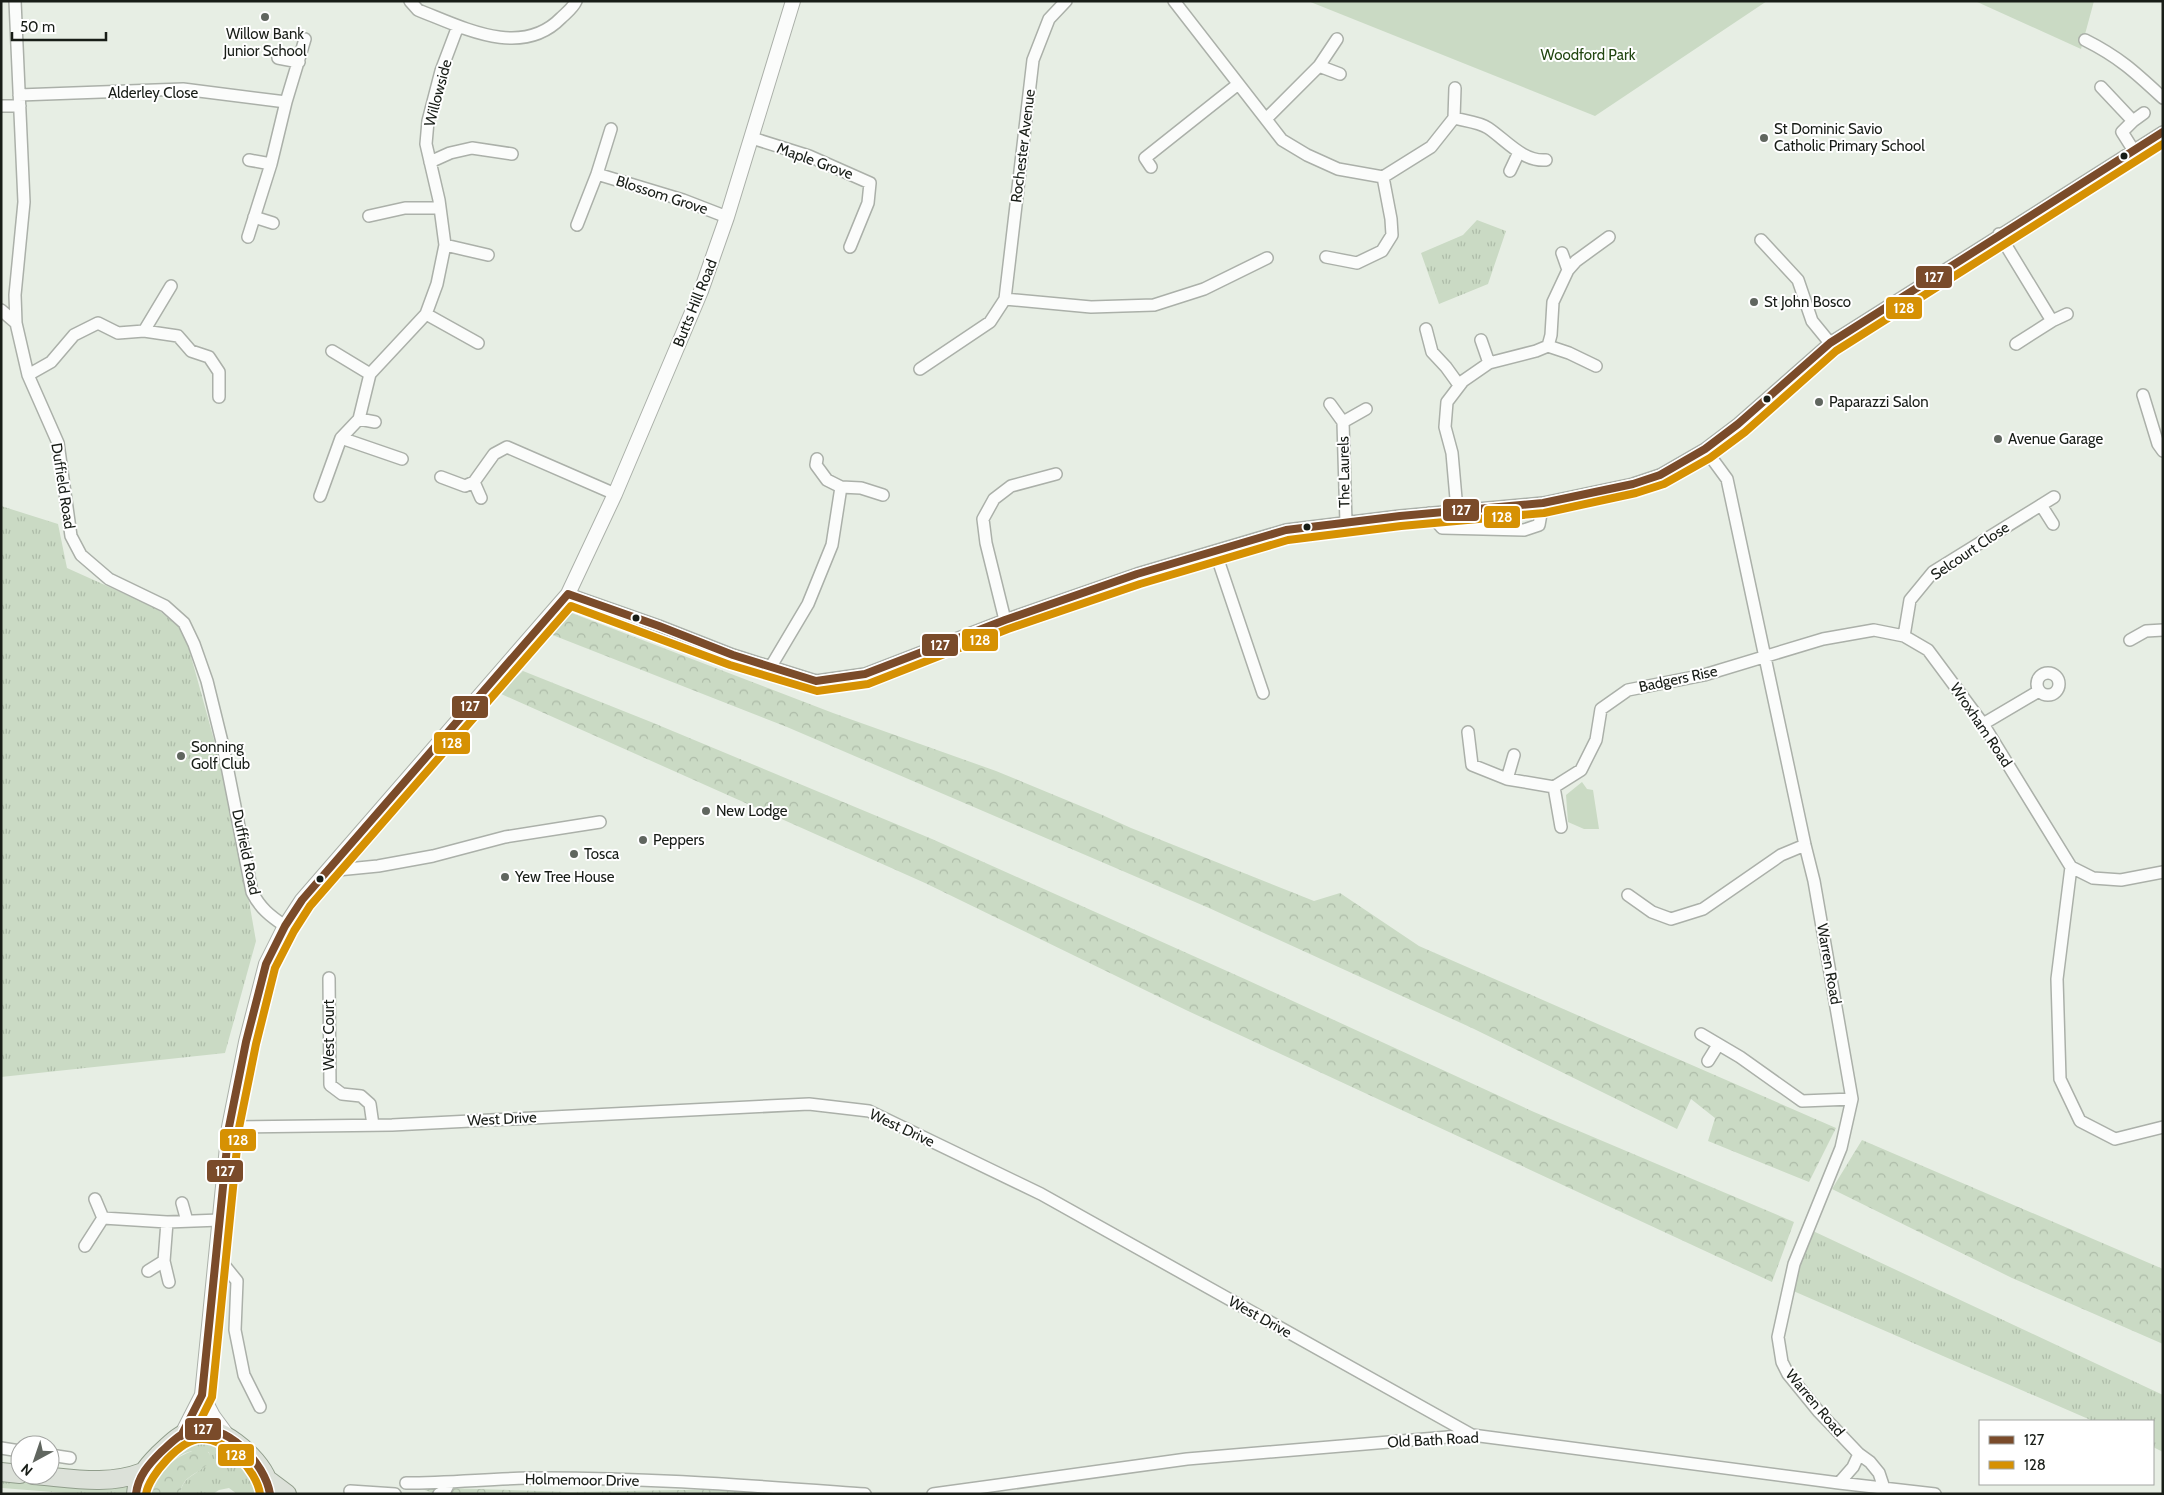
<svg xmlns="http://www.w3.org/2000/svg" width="2164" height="1495" viewBox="0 0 2164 1495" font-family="Cabin,sans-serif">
	<defs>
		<pattern id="grass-tufts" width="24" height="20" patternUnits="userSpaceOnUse" patternTransform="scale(1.25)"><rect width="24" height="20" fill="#cadac4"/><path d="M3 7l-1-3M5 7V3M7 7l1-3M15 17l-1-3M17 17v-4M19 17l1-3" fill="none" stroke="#adbba8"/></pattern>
		<pattern id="forest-crowns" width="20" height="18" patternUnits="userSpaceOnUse" patternTransform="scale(1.25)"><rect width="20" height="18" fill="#cadac4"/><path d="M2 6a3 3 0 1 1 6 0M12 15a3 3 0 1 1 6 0" fill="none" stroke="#adbba8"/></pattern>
	</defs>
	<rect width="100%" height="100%" fill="#e7eee4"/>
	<!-- grass -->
	<path fill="url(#grass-tufts)" d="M 1477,220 L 1506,231 L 1488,284 L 1439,304 L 1421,253 L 1463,235 Z
		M 1,506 L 58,524 L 67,568 L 156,608 L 184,631 L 232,805 L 256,941 L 225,1053 L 1,1077 Z
		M 1813,1231 L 2163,1395 L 2163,1452 L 2153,1447 L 2153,1421 L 2093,1421 L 1791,1290 Z
		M 203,1438 C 226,1439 257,1472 262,1494 L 237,1494 L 229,1488 L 219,1490 L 213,1494 L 181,1494 C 180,1472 213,1473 209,1452 C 204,1452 199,1450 194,1451 C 177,1451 155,1478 153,1494 L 144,1494 C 149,1470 179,1441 203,1438 Z
		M 1,1480 L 108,1488 L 129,1485 L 127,1494 L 78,1494 L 2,1488 Z"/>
	<!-- forest -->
	<path fill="url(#forest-crowns)" d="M 569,612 L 833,713 L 996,771 L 1100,814 L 1131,828 L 1314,901 L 1340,893 L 1419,946 L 1836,1128 L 1809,1182 L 1708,1141 L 1715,1118 L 1691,1099 L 1677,1129 L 1472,1028 L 1209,908 L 787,727 L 550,634 Z
		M 523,671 L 651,722 L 932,839 L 1247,980 L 1534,1112 L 1794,1222 L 1772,1282 L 1188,1011 L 925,883 L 499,693 Z
		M 1862,1140 L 2163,1269 L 2163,1344 L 2012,1278 L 1832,1189 Z
		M 199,1449 C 207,1449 209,1451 211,1459 C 204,1474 180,1474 181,1494 L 153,1494 C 155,1471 178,1454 199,1449 Z
		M 416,1487 L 571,1492 L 839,1487 L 843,1494 L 436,1494 Z"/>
	<!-- green -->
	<path fill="#cadac4" d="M 1308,1 L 1767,1 L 1595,116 Z
		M 1975,1 L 2094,1 L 2081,49 Z
		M 1582,782 L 1587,789 L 1593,790 L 1599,829 L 1584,829 L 1568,822 L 1566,795 Z"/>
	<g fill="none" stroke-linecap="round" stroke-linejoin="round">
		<!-- minor casing -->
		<g stroke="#abb0a9" stroke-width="14">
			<path id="minor" d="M 15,1 L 24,202 L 15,295 L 16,323 L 28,375 L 58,443 L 71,536 L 81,555 L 109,579 L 165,606 L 184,623 L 194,644 L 207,681 L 223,746 L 252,892 C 260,908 270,916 285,926
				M 410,1 L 418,10 C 462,27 521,59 561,18 C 566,13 573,8 576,1
				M 1066,1 L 1049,19 L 1033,60 L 1005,299 L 1091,307 L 1154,305 L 1204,289 L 1267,258
				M 1174,1 L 1282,140 L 1307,155 L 1338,169 L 1383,177 L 1431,147 L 1454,118 L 1455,88
				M 2085,40 C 2119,57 2135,72 2163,98
				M 278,58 L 299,62
				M 1319,66 L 1340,74
				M 2101,87 L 2133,121 L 2122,132 L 2134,151
				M 19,95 L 183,89 L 286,102 L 271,164 L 248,237
				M 286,102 L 305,39
				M 1,106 L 20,106
				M 1454,118 C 1465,121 1479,122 1488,128 C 1506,140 1523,162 1546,160
				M 1266,119 L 1319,66 L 1337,39
				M 2133,121 L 2144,113
				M 611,129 L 597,174 L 683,200 L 727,217
				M 752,138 L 809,156 L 870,183 L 868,203 L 850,247
				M 249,160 L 271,164
				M 430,162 L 450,153 L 472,148 L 512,154
				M 1151,167 L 1145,158 L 1237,85
				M 1510,171 L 1519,152
				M 369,216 L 405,208 L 440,208
				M 254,217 L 273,223
				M 577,225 L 597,174
				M 1999,234 L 2052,321 L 2016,344
				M 1761,240 L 1798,280 L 1812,321 L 1830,343
				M 445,245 L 488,255
				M 1326,257 L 1357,263 L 1382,251 L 1392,235 L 1391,219 L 1383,177
				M 1568,270 L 1576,261 L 1609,237
				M 1,310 L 16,323
				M 426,314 L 478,343
				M 2052,321 L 2067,314
				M 1426,329 L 1432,352 L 1446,367 L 1459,385
				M 144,331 L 171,286
				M 1481,340 L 1489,363
				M 1548,346 L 1569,353 L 1596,366
				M 332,351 L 370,374
				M 920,369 L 990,322 L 1005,299
				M 28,375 L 51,362 L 74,335 L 98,323 L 118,333 L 144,331 L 178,336 L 191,351 L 209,357 L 219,372 L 219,397
				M 2143,395 L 2158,444 L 2163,451
				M 1330,404 L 1343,422 L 1346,523
				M 359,419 L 375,422
				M 1343,422 L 1366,409
				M 341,438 L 402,459
				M 1705,449 L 1727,479 L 1805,845 L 1814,881 L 1852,1099 L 1841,1148 L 1794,1264 L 1778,1337 L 1782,1362 L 1788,1374 L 1819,1412 L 1859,1454 L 1870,1462 L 1879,1473 L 1886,1494
				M 441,477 L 465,486 L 474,482
				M 841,487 L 861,488 L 883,495
				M 320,496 L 341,438 L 359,419 L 370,374 L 426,314 L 437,284 L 445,245 L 439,200 L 426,144 L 428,121 L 441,71 L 458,26
				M 481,498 L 474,482 L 494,454 L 507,447 L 615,494
				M 2041,505 L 2053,524
				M 1457,510 L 1452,453 L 1445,427 L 1447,402 L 1463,381 L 1489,363 L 1536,351 L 1548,346 L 1551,335 L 1553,302 L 1568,270 L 1562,253
				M 1429,513 L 1442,528 L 1524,530 L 1539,525 L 1543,503
				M 1215,551 L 1263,693
				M 568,594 L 659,626 L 733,655 L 816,681 L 865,674 L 1005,620 L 1137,574 L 1286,530 L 1400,516 L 1543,503 L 1633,484 L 1660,475 L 1705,449 L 1738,424 L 1830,343 L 2163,132
				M 1005,620 L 986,543 L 983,519 L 994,499 L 1011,486 L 1056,474
				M 1904,636 L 1910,600 L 1933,572 L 2054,497
				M 2130,640 L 2146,631 L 2163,630
				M 770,668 L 808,604 L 832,545 L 841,487 L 827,480 L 816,465 L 817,459
				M2037 684a11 11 0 1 1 22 0a11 11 0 1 1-22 0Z
				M 1983,724 L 2039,691
				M 1468,732 L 1472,765 L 1507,779 L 1554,787 L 1581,770 L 1596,740 L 1601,709 L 1628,690 L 1704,675 L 1823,639 L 1874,630 L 1904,636 L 1928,650 L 1983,724 L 2071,867 L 2093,878 L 2121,880 L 2163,872
				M 1507,779 L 1514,755
				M 1554,787 L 1561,827
				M 2071,867 L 2057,979 L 2060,1079 L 2080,1121 L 2115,1139 L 2163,1127
				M 327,871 L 378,866 L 433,856 L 505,837 L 600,822
				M 1628,895 L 1652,912 L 1671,919 L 1703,909 L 1781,855 L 1805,845
				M 329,978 L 330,1085 L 342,1094 L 361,1096 L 370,1104 L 373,1125
				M 1701,1034 L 1740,1057 L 1802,1101 L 1852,1099
				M 1708,1061 L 1718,1045
				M 229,1127 L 392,1125 L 809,1104 L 869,1111 L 1041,1194 L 1472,1435
				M 95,1199 L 103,1218
				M 182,1203 L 187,1221
				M 167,1222 L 164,1261 L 169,1282
				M 85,1246 L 103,1218 L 167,1222 L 220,1220
				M 216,1255 L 237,1281 L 235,1330 L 244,1375 L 260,1407
				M 148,1271 L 164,1261
				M 1,1448 L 20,1451
				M 50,1455 L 70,1458
				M 406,1483 C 447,1483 487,1479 528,1478 C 640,1477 753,1486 865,1494
				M 1839,1483 L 1853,1467 L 1859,1454
				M 350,1491 L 395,1494
				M 439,1494 L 445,1491 L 449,1483
				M 933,1494 L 1187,1459 L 1472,1435 L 1839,1483 L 1935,1494"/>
		</g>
		<!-- tertiary casing -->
		<g stroke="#abb0a9" stroke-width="16">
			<path id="tertiary" d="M 202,1395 L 213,1416 L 227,1435
				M 181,1436 L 202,1395 L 229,1127 L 246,1042 L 266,964 L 285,926 L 302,900 L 568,594 L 615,494 L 701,291 L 727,217 L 793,1"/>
		</g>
		<!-- primary casing -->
		<g stroke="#909d8b" stroke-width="20">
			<path id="primary" d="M 1,1472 L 20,1474
				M 33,1475 C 71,1478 107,1486 143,1472
				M 267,1479 L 287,1494
				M 136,1494 C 137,1478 147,1466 158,1455 C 168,1446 179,1434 192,1430 C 217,1420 259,1457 267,1479 C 269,1483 269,1489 270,1494"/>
		</g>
		<!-- minor -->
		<use href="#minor" stroke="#fbfcfb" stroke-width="11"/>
		<!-- tertiary -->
		<use href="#tertiary" stroke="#fbfcfb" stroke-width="14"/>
		<!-- primary -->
		<use href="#primary" stroke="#dce1d9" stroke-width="18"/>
		<!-- bus-1 casing -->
		<g stroke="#fff" stroke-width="11">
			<path id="bus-1" d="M 181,1436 L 202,1395 L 229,1127 L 246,1042 L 266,964 L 285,926 L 302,900 L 568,594 L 659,626 L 733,655 L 816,681 L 865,674 L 1005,620 L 1137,574 L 1286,530 L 1400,516 L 1543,503 L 1633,484 L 1660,475 L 1705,449 L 1738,424 L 1830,343 L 2163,132
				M 136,1494 C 138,1476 149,1464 161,1452 C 170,1444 180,1433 192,1430 C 226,1421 265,1463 270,1494"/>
		</g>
		<!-- bus-2 casing -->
		<g stroke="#fff" stroke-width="11">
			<path id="bus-2" d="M 190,1441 L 212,1397 L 239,1128 L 256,1044 L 275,968 L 294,931 L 310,906 L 571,606 L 730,665 L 817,691 L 868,684 L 1008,629 L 1140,584 L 1288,540 L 1401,526 L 1544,513 L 1636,493 L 1664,484 L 1710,458 L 1745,432 L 1836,351 L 2163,144
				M 146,1494 C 149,1475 181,1439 201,1439 C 226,1438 257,1471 260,1494"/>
		</g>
		<!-- bus-1 -->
		<use href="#bus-1" stroke="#7a4b2a" stroke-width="8"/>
		<!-- bus-2 -->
		<use href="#bus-2" stroke="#d69103" stroke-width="8"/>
	</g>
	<!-- markers -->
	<g fill="#60665f" stroke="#fff" stroke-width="2">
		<circle cx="265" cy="17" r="5"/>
		<circle cx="1764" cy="138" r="5"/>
		<circle cx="1754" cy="302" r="5"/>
		<circle cx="1819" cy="402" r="5"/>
		<circle cx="1998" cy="439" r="5"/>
		<circle cx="181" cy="756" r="5"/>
		<circle cx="706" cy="811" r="5"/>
		<circle cx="643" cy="840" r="5"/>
		<circle cx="574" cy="854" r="5"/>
		<circle cx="505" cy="877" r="5"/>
	</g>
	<g fill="#181d17" stroke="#fff" stroke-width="2">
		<circle cx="2124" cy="156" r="4.5"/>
		<circle cx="1767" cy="399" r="4.5"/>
		<circle cx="1307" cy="527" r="4.5"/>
		<circle cx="636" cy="618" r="4.5"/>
		<circle cx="320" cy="879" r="4.5"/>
	</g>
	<g text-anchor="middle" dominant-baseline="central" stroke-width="4" stroke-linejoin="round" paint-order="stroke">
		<!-- poi labels -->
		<g font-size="15" fill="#181d17" stroke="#fff" text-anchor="start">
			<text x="265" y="34" text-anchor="middle">Willow Bank<tspan x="265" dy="17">Junior School</tspan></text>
			<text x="1774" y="129">St Dominic Savio<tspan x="1774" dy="17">Catholic Primary School</tspan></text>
			<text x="1764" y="302">St John Bosco</text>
			<text x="1829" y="402">Paparazzi Salon</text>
			<text x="2008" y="439">Avenue Garage</text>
			<text x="191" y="747">Sonning<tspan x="191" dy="17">Golf Club</tspan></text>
			<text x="716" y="811">New Lodge</text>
			<text x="653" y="840">Peppers</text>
			<text x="584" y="854">Tosca</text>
			<text x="515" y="877">Yew Tree House</text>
		</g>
		<!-- park labels -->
		<g font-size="15" fill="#224611" stroke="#fff">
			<text x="1588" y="55">Woodford Park</text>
		</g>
		<!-- street labels -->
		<g font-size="15" fill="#181d17" stroke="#fff">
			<text x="153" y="93">Alderley Close</text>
			<text transform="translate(438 93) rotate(-75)">Willowside</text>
			<text transform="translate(1023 146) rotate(-83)">Rochester Avenue</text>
			<text transform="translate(815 161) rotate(20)">Maple Grove</text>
			<text transform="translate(662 195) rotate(18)">Blossom Grove</text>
			<text transform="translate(695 303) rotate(-68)">Butts Hill Road</text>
			<text transform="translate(1344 472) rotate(-91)">The Laurels</text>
			<text transform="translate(63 486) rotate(81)">Duffield Road</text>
			<text transform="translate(1970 551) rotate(-34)">Selcourt Close</text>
			<text transform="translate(1678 679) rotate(-12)">Badgers Rise</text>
			<text transform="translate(1981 725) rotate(56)">Wroxham Road</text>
			<text transform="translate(246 852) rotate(78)">Duffield Road</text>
			<text transform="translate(1829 964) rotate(80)">Warren Road</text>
			<text transform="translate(329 1035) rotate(-90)">West Court</text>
			<text transform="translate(502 1119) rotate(-3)">West Drive</text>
			<text transform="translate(902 1128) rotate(25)">West Drive</text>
			<text transform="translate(1260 1317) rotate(29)">West Drive</text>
			<text transform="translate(1815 1403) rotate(50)">Warren Road</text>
			<text transform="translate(1433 1440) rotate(-3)">Old Bath Road</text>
			<text transform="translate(582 1480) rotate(1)">Holmemoor Drive</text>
		</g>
	</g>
	<g stroke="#fff" stroke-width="2">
		<rect x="1915" y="265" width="38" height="24" rx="5" fill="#7a4b2a"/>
		<rect x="1885" y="296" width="38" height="24" rx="5" fill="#d69103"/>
		<rect x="1442" y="498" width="38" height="24" rx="5" fill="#7a4b2a"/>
		<rect x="1483" y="505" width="38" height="24" rx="5" fill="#d69103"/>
		<rect x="961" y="628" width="38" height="24" rx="5" fill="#d69103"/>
		<rect x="921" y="633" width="38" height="24" rx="5" fill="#7a4b2a"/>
		<rect x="451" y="695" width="38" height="24" rx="5" fill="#7a4b2a"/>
		<rect x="433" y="731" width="38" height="24" rx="5" fill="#d69103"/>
		<rect x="219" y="1128" width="38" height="24" rx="5" fill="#d69103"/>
		<rect x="206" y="1159" width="38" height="24" rx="5" fill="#7a4b2a"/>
		<rect x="184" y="1417" width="38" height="24" rx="5" fill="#7a4b2a"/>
		<rect x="217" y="1443" width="38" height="24" rx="5" fill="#d69103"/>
	</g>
	<g font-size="14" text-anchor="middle" font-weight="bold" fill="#fff">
		<text x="1934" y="282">127</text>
		<text x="1904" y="313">128</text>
		<text x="1461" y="515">127</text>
		<text x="1502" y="522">128</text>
		<text x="980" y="645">128</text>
		<text x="940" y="650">127</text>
		<text x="470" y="711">127</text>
		<text x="452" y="748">128</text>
		<text x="238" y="1145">128</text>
		<text x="225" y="1176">127</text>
		<text x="203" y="1434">127</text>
		<text x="236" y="1460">128</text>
	</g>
	<!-- border -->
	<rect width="2164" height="1495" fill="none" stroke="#181d17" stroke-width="5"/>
	<!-- legend -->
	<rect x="1979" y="1420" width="175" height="65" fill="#ffffff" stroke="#a3a5a2"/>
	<rect x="1989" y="1436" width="25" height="8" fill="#7a4b2a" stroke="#a3a5a2"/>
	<text x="2024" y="1445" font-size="15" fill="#181d17">127</text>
	<rect x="1989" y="1461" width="25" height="8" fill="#d69103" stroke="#a3a5a2"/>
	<text x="2024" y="1470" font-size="15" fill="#181d17">128</text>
	<!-- north arrow -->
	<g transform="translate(35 1460) rotate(220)"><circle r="24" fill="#ffffff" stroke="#a3a5a2"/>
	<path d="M0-4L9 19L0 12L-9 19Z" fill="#60665f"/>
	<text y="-8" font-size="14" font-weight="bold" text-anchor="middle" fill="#181d17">N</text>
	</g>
	<!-- scale -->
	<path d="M12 32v8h94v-8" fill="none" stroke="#181d17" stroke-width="2.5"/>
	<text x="20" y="32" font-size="15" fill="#181d17" stroke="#ffffff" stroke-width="4" paint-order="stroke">50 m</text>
</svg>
